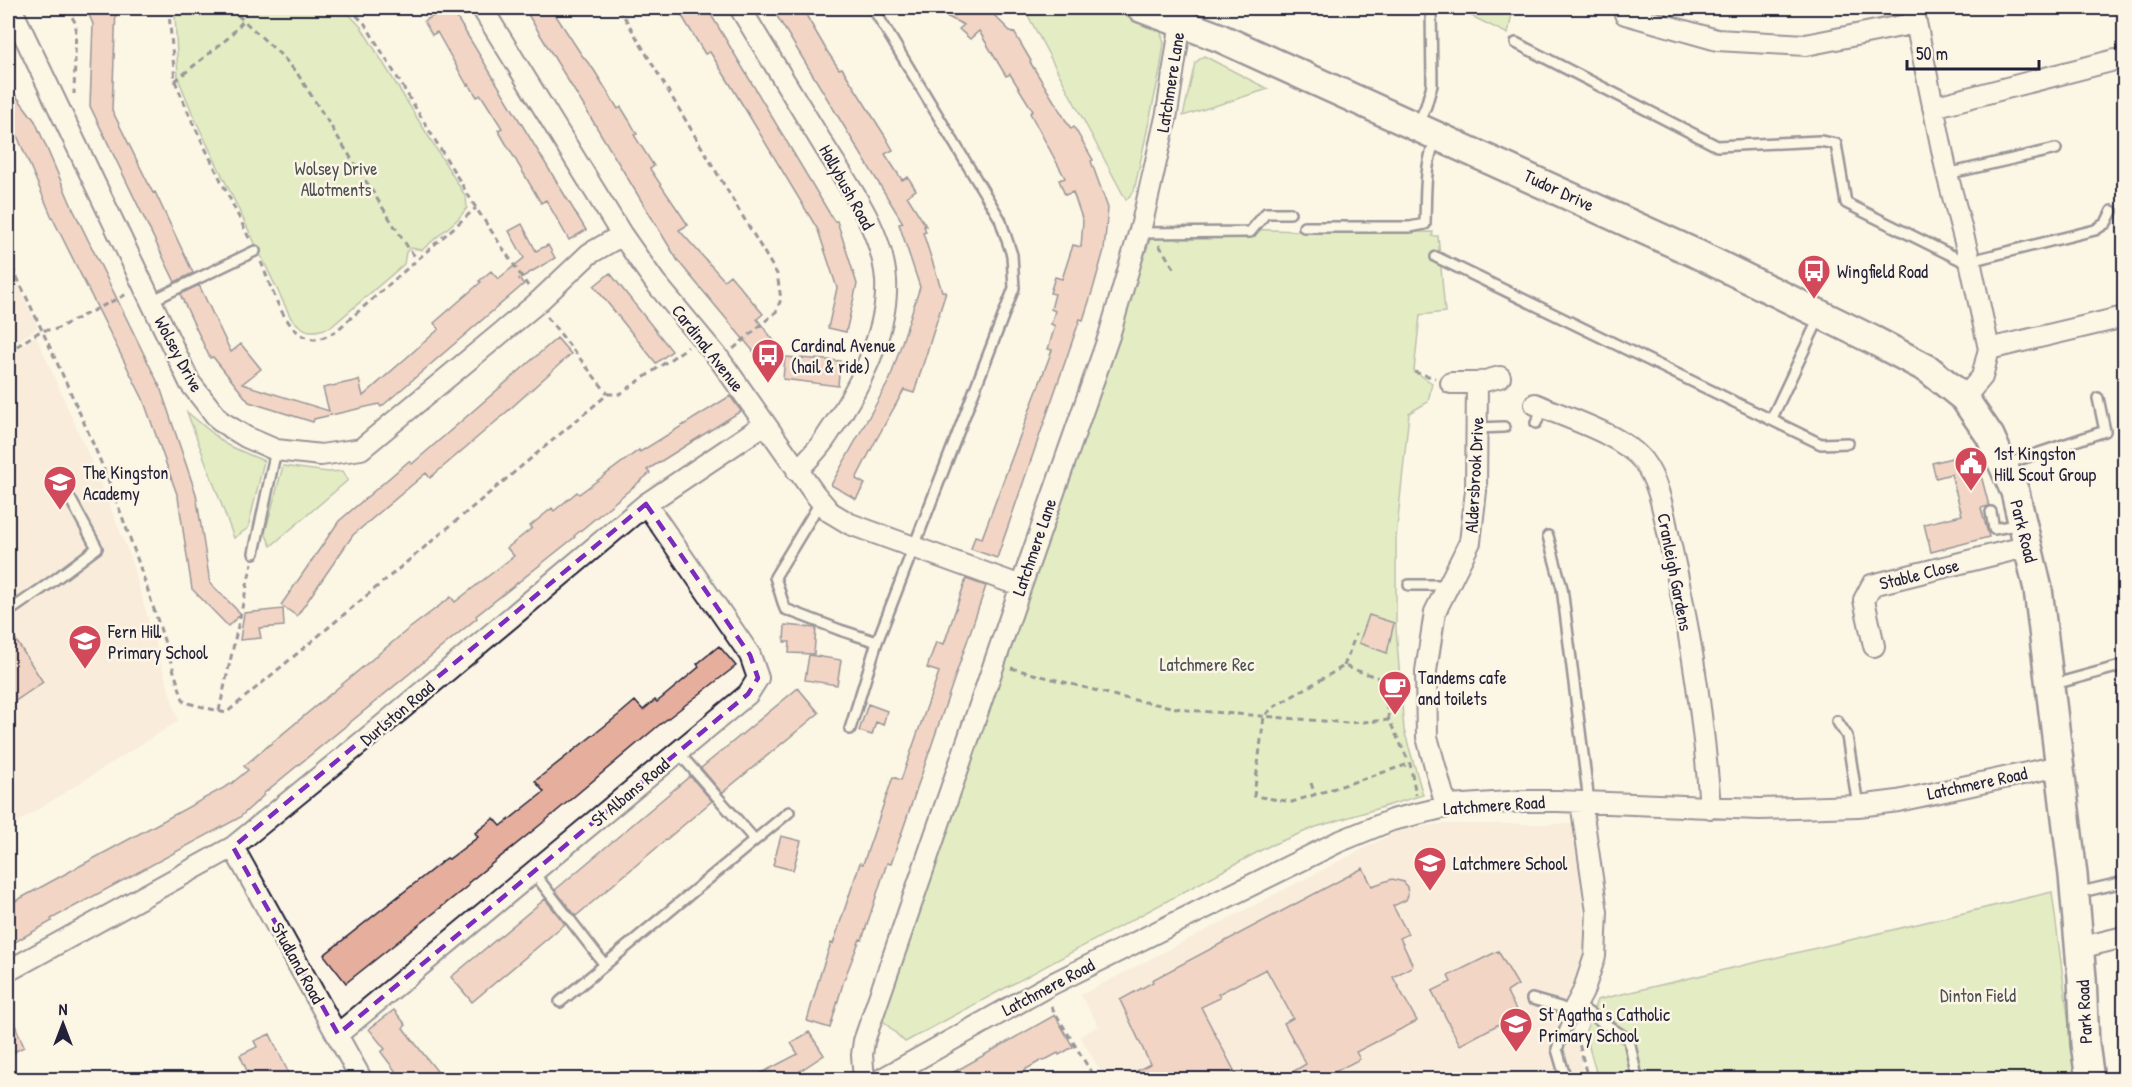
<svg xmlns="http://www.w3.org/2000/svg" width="2132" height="1087" viewBox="0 0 2132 1087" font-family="'Patrick Hand',sans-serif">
	<rect width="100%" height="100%" fill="#fcf5e5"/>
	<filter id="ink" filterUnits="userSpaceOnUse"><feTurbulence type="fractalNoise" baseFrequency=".0167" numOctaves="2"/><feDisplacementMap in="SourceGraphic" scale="12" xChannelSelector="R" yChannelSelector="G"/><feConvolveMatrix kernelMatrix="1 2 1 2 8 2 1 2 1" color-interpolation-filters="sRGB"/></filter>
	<g filter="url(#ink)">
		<!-- built -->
		<path fill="#f5e0cf" d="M 8,263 L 38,327 L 8,348 Z
			M 36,336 L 94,468 L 129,554 L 178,721 L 8,828 L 8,355 Z
			M 1442,824 L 1576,824 L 1586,955 L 1558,1016 L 1576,1038 L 1584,1079 L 1105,1079 L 1080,1036 L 1099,1026 L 1081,995 L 1400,830 Z"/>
		<!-- green -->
		<path fill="#c5e198" stroke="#74826a" stroke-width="1.5" d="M 172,8 L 343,8 L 361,27 L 466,197 L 467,208 L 458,219 L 422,250 L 411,248 L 406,252 L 404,264 L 331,327 C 311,334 305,333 291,318 L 194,117 L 178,78 L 175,13 Z
			M 1024,8 L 1106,8 L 1147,22 L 1160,29 L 1164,43 L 1160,71 L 1134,191 L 1126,200 Z
			M 1455,8 L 1513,8 L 1508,34 Z
			M 1204,56 L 1268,89 L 1183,116 L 1195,63 Z
			M 1240,229 L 1363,233 L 1433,232 L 1432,236 L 1438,236 L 1445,312 L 1420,315 L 1414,371 L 1432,383 L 1428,402 L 1409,413 L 1396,538 L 1396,629 L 1404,730 L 1423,795 L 1316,827 L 1269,846 L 905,1042 L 882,1020 L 1151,237 L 1239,236 Z
			M 187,412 L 227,445 L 264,461 L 248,528 L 234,538 Z
			M 283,466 L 328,472 L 343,471 L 348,480 L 271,546 L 265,533 Z
			M 2052,892 L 2076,1079 L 1598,1079 L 1585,1033 L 1597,1000 Z"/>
		<!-- building -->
		<path fill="#e6ae9d" stroke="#22223b" stroke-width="1.5" d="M 86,8 L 116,8 L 112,110 L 153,193 L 155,192 L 193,273 L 175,282 L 90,106 L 93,24 Z
			M 432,8 L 451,8 L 586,230 L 569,240 L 546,200 L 541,203 L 498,130 L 502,128 L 481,95 L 477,97 L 469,84 L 467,85 L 437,32 L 432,35 L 424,21 L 437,14 Z
			M 524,8 L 551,8 L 581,54 L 594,70 L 618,109 L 621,107 L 629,120 L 637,134 L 634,135 L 654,166 L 650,169 L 688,225 L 679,230 L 724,280 L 730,275 L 763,314 L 757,319 L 782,351 L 764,364 L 678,261 Z
			M 677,8 L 707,8 L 834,221 L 837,221 L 857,284 L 846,332 L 828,328 L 837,288 L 818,230 L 730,84 L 710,52 L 705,54 Z
			M 772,8 L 802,8 L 827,51 L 839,69 L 842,68 L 885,136 L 893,150 L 885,154 L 902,180 L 908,177 L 916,190 L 907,196 L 926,226 L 924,226 L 926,232 L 923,233 L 942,291 L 946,292 L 914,393 L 904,390 L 875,442 L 856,479 L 865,484 L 856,499 L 831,485 L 890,379 L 920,287 L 899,224 L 903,223 Z
			M 930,8 L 987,8 L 1012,33 L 1014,32 L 1031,61 L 1030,62 L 1071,129 L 1074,127 L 1093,160 L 1091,161 L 1108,208 L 1104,250 L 1093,289 L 1083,320 L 1080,319 L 997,558 L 971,549 L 975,536 L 982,538 L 1052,350 L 1048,349 L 1055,326 L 1051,324 L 1055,311 L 1051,309 L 1055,294 L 1050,293 L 1055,277 L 1062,279 L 1073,245 L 1081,247 L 1083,221 L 1073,192 L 1065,195 L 1059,180 L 1065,178 L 1030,113 L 1033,111 L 1010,74 L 1006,76 L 979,31 L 970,39 L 959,29 L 964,25 Z
			M 8,85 L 35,121 L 73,209 L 160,387 L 196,494 L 210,583 L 241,614 L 228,626 L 192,589 L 178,497 L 143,399 L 51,215 L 13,126 L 8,119 Z
			M 522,224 L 536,251 L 548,245 L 555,258 L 519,279 L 524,284 L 381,407 L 379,404 L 314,419 L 313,422 L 249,402 L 213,357 L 210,358 L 180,294 L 199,285 L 231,352 L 241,344 L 261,369 L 242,384 L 329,411 L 323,388 L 359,380 L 363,396 L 439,329 L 434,323 L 481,282 L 479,281 L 491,271 L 498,279 L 524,258 L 509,231 Z
			M 610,273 L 672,351 L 656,363 L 594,286 Z
			M 557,338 L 571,354 L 500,418 L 430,478 L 426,473 L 353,535 L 297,616 L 281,605 L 339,521 L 409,461 L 412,464 Z
			M 785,357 L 840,361 L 838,386 L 783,379 Z
			M 730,396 L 741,411 L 647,470 L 650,473 L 574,536 L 575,537 L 476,616 L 477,618 L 263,794 L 264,795 L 239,818 L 51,919 L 52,921 L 8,946 L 8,905 L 231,784 L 248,770 L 244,766 L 406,631 L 451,597 L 455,602 L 514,556 L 507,548 L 532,528 L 530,526 L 552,508 L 554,511 L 577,492 L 579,494 L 639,450 L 640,452 Z
			M 1975,452 L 1989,506 L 1981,508 L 1989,537 L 1931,552 L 1924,524 L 1962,515 L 1951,474 L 1936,478 L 1932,463 Z
			M 966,579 L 986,586 L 891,864 L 887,863 L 862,940 L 860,939 L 844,980 L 830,1028 L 807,1021 L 821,972 L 831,943 L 833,944 L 860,863 L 863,864 L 893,777 L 901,780 L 939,672 L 927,668 L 936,642 L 944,644 Z
			M 283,609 L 284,626 L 259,628 L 261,638 L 240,640 L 244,613 Z
			M 1369,615 L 1394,623 L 1387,653 L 1359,643 Z
			M 785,625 L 816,628 L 814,654 L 789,653 L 790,642 L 784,642 Z
			M 8,628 L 43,682 L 8,706 Z
			M 719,646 L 736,666 L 658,726 L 545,821 L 468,883 L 469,885 L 346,983 L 324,955 L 447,858 L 449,859 L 478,837 L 475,833 L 494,818 L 501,826 L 544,792 L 535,781 L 621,713 L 635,701 L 643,710 L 655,700 L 657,702 L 699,667 L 697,664 Z
			M 809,655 L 841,660 L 837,685 L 805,680 Z
			M 798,688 L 819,713 L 722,793 L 701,768 Z
			M 868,704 L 887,711 L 883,725 L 876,722 L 872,735 L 859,731 Z
			M 690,776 L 712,801 L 576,916 L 555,890 Z
			M 781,836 L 801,841 L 793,870 L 773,865 Z
			M 1363,868 L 1372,886 L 1392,879 L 1404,882 L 1407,887 L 1408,895 L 1406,900 L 1393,906 L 1408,934 L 1400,938 L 1413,966 L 1393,977 L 1417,1021 L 1356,1052 L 1360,1059 L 1319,1080 L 1279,1080 L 1306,1064 L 1284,1023 L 1293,1018 L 1266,969 L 1218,994 L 1220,998 L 1201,1007 L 1239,1080 L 1120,1080 L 1150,1064 L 1120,1000 L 1153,982 L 1152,980 Z
			M 545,899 L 565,924 L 472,1002 L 451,977 Z
			M 1498,951 L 1518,985 L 1507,992 L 1518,1014 L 1460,1045 L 1432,991 L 1451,982 L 1448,976 Z
			M 8,1008 L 24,1047 L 8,1055 Z
			M 394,1010 L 406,1025 L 403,1028 L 437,1071 L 425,1080 L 402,1080 L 381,1052 L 385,1049 L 369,1029 Z
			M 1055,1015 L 1073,1047 L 1059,1055 L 1058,1053 L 1043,1061 L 1042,1060 L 1007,1080 L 940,1080 Z
			M 809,1032 L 824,1055 L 800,1071 L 804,1080 L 748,1080 L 798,1054 L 791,1043 Z
			M 270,1034 L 289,1074 L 275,1080 L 251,1080 L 240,1055 L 257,1047 L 254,1041 Z"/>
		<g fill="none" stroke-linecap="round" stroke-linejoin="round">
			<!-- lane casing -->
			<g stroke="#22223b" stroke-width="14">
				<path id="lane" d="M 1516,43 L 1717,146 L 1820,141 L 1836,144 L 1846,203 L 1971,265
					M 1418,124 L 1426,106 L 1432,85 L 1431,8
					M 1947,174 L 2056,149
					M 1304,227 L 1410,227 L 1425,224 C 1426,193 1424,167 1436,138
					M 1140,233 L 1250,232 L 1266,213 L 1290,213
					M 1436,257 L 1821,444 L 1848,443
					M 1970,261 L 2095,230 L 2106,223 L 2112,211
					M 151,301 L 255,251
					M 1771,420 L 1820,316
					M 1536,423 L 1543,408
					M 1477,428 L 1504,427
					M 2006,464 L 2105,431 L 2098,398
					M 821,501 L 775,577 L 785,609 L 840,630 L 877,642
					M 1991,512 L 1994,529 L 2021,524
					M 1548,536 L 1562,588 L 1589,802
					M 254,553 L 276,450
					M 1409,585 L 1448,585
					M 8,612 L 53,581 L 97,548 L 66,491
					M 2051,685 L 2124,665
					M 1837,721 L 1847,736 L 1858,806
					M 850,729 L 877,642 L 1014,288 L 1012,255 L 1000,219 L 873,8
					M 678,752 L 754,839
					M 533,872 L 605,965
					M 2077,893 L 2124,882
					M 1532,999 L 1560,1007 L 1572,1013 L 1557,1049 L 1566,1080
					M 560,1002 L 789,812
					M 1577,1005 L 1629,1040 L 1637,1078"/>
			</g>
			<!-- street casing -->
			<g stroke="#22223b" stroke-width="24">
				<path id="street" d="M 11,8 L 190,383 L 220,421 L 246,437 L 276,450 L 321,455 L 361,449 L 536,304 L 589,254 L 622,235
					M 482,8 L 622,235 L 655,282 L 720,360 L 814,493 L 830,512 L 850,524 L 1021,586
					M 740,8 C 767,52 794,96 821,141 C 847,184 882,228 886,280 C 889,333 856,394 827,436 C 819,449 807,460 797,471
					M 1913,8 L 1947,174 L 1970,261 L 1989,349 L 1982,377 L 1964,398
					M 1625,14 L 1717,40 L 1806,45 L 1916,23
					M 1933,107 L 2115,60 L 2124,60
					M 1989,349 L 2124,317
					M 1451,383 L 1477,383 L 1500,377
					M 1535,404 C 1566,418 1622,434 1643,461 C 1660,483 1664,516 1670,542 C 1690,629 1704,719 1710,808
					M 1874,646 L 1864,600 L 1872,585 L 2029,546
					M 1450,806 L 1443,795 L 1427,737 L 1426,671 L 1435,612 L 1470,542 L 1476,491 L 1477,383
					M 233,847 L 362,1080
					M 2079,948 L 2124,937
					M 8,971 L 233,847 L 378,729 L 646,504 L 765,424
					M 1572,1013 L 1583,992 L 1595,956 L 1597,912 L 1581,802
					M 338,1034 L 748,694 L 758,678 L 750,655 L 646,504
					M 864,1080 L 862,1055 L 864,1041 L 1021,586 L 1109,336 L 1142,223 L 1167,113 L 1183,8
					M 880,1080 L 1050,985 L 1338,842 L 1392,820 L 1450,806 L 1523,801 L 1558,801 L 1759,809 L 1858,806 L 1898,801 L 2059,766"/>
			</g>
			<!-- secondary casing -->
			<g stroke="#22223b" stroke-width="32">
				<path id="secondary" d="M 1141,8 L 1218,37 L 1695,253 L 1873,340 L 1928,369 L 1964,398 L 1990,436 L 2015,492 L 2038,589 L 2073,875 L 2082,978 L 2085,1044 L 2090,1080"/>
			</g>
			<!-- path -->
			<path stroke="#22223b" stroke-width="3" stroke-dasharray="6 4.5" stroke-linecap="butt" d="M 67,8 L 76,24 L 74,94
				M 167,8 L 169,13 L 175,81 L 192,121 L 250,240
				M 230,8 L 282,56 L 297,73 L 409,249 L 417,259
				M 349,8 L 365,24 L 476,208 L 528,286
				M 619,8 L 777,274 L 781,299 L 776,312 L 733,349
				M 175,81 L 228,38 L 243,21
				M 1159,245 L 1174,268
				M 8,258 C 40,326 73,395 102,465 C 134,542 158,623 184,702 L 226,713 L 608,394 L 620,394 L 688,347
				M 261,262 C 271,285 285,340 317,339 C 322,339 330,334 335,332 L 476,208
				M 547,317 L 608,394
				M 8,352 L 42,330 L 54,330 L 129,293
				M 1414,372 L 1435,378
				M 1344,666 L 1356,634
				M 1011,668 L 1124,698 L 1187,710 L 1348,723 L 1389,720 L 1410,764 L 1416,795
				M 219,711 L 252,563
				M 1389,720 L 1382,679 L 1344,666 L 1274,707 L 1264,716 L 1254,796 L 1292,802 L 1409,764
				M 1311,783 L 1315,795
				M 1051,1006 L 1096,1080
				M 1577,1035 L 1588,1080"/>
			<!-- lane -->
			<use href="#lane" stroke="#fcf5e5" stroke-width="9"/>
			<!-- street -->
			<use href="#street" stroke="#fcf5e5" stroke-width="20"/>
			<!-- secondary -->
			<use href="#secondary" stroke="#fcf5e5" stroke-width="27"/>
		</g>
	</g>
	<!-- marked area -->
	<path d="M0 0H2132V1087H0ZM 646,504 L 750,655 L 758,678 L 748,694 L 338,1034 L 233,847 Z" fill="#fcf5e5" fill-opacity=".55" fill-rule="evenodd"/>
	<path fill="none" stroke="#7b2cbf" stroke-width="4.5" stroke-dasharray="12 8" stroke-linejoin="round" d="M 646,504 L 750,655 L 758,678 L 748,694 L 338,1034 L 233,847 Z"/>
	<!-- icons -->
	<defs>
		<g id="bus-pin" transform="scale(1.725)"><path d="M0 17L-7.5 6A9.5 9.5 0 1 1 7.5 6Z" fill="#d1495b" stroke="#fcf5e5"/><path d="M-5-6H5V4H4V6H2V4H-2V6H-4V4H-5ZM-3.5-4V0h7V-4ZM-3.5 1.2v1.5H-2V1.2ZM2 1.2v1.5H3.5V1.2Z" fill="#fff"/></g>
		<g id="civic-pin" transform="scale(1.725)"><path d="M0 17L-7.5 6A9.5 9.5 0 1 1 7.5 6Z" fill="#d1495b" stroke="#fcf5e5"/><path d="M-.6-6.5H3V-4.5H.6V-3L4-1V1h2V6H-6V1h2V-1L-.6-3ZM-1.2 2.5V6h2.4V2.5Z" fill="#fff"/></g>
		<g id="school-pin" transform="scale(1.725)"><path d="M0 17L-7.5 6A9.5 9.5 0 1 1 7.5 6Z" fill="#d1495b" stroke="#fcf5e5"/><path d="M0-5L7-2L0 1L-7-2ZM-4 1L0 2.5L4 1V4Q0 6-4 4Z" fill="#fff"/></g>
		<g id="cafe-pin" transform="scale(1.725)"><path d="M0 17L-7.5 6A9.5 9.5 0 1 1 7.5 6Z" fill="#d1495b" stroke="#fcf5e5"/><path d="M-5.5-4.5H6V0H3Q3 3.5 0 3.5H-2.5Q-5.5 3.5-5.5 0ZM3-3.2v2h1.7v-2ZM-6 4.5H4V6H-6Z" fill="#fff"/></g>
	</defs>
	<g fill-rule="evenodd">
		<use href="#bus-pin" x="1814" y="271"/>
		<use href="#bus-pin" x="768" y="355"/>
		<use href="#civic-pin" x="1971" y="463"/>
		<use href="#school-pin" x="60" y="482"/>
		<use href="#school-pin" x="85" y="641"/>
		<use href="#cafe-pin" x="1395" y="687"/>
		<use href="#school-pin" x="1430" y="863"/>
		<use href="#school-pin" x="1516" y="1024"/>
	</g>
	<g text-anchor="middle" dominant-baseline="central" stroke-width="5" stroke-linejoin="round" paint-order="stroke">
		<!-- street labels -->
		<g font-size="18" fill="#22223b" stroke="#fcf5e5">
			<text transform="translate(1170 82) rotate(-81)">Latchmere Lane</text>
			<text transform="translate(847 187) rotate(61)">Hollybush Road</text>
			<text transform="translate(1559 190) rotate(25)">Tudor Drive</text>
			<text transform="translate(708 348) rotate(52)">Cardinal Avenue</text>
			<text transform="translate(179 354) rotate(62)">Wolsey Drive</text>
			<text transform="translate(1474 475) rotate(-87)">Aldersbrook Drive</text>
			<text transform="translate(2024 531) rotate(76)">Park Road</text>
			<text transform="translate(1034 547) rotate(-71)">Latchmere Lane</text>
			<text transform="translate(1675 572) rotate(79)">Cranleigh Gardens</text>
			<text transform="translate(1919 574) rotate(-14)">Stable Close</text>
			<text transform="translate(397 713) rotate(-40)">Durlston Road</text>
			<text transform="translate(1977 783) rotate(-12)">Latchmere Road</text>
			<text transform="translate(630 792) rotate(-40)">St Albans Road</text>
			<text transform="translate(1494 805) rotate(-4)">Latchmere Road</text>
			<text transform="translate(298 963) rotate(61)">Studland Road</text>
			<text transform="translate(1048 987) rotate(-28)">Latchmere Road</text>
			<text transform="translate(2084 1012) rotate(-93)">Park Road</text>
		</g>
		<!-- park labels -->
		<g font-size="18" fill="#4b5252" stroke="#fcf5e5">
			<text x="336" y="168">Wolsey Drive<tspan x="336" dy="21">Allotments</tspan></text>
			<text x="1207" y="664">Latchmere Rec</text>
			<text x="1978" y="995">Dinton Field</text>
		</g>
		<!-- poi labels -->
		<g font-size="18" fill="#22223b" stroke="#fcf5e5" text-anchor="start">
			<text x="1837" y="271">Wingfield Road</text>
			<text x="791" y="345">Cardinal Avenue<tspan x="791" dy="21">(hail &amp; ride)</tspan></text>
			<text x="1994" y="453">1st Kingston<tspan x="1994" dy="21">Hill Scout Group</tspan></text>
			<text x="83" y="472">The Kingston<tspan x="83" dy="21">Academy</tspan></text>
			<text x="108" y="631">Fern Hill<tspan x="108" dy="21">Primary School</tspan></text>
			<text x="1418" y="677">Tandems cafe<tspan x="1418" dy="21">and toilets</tspan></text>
			<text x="1453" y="863">Latchmere School</text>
			<text x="1539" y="1014">St Agatha's Catholic<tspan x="1539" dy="21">Primary School</tspan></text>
		</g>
	</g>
	<!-- margin -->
	<rect width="2132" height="1087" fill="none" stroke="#fcf5e5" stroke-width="30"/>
	<rect x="15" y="15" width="2102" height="1057" fill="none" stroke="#22223b" stroke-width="2" filter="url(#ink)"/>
	<!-- north arrow -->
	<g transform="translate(63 1024)" stroke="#fcf5e5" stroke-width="4.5" paint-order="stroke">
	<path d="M0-4.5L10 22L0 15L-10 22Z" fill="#22223b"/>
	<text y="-9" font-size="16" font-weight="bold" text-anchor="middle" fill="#22223b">N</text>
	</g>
	<!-- scale -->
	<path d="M1907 60v9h132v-9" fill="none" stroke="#22223b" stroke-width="3"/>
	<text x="1916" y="60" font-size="18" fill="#22223b" stroke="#fcf5e5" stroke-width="4.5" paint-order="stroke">50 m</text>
</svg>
